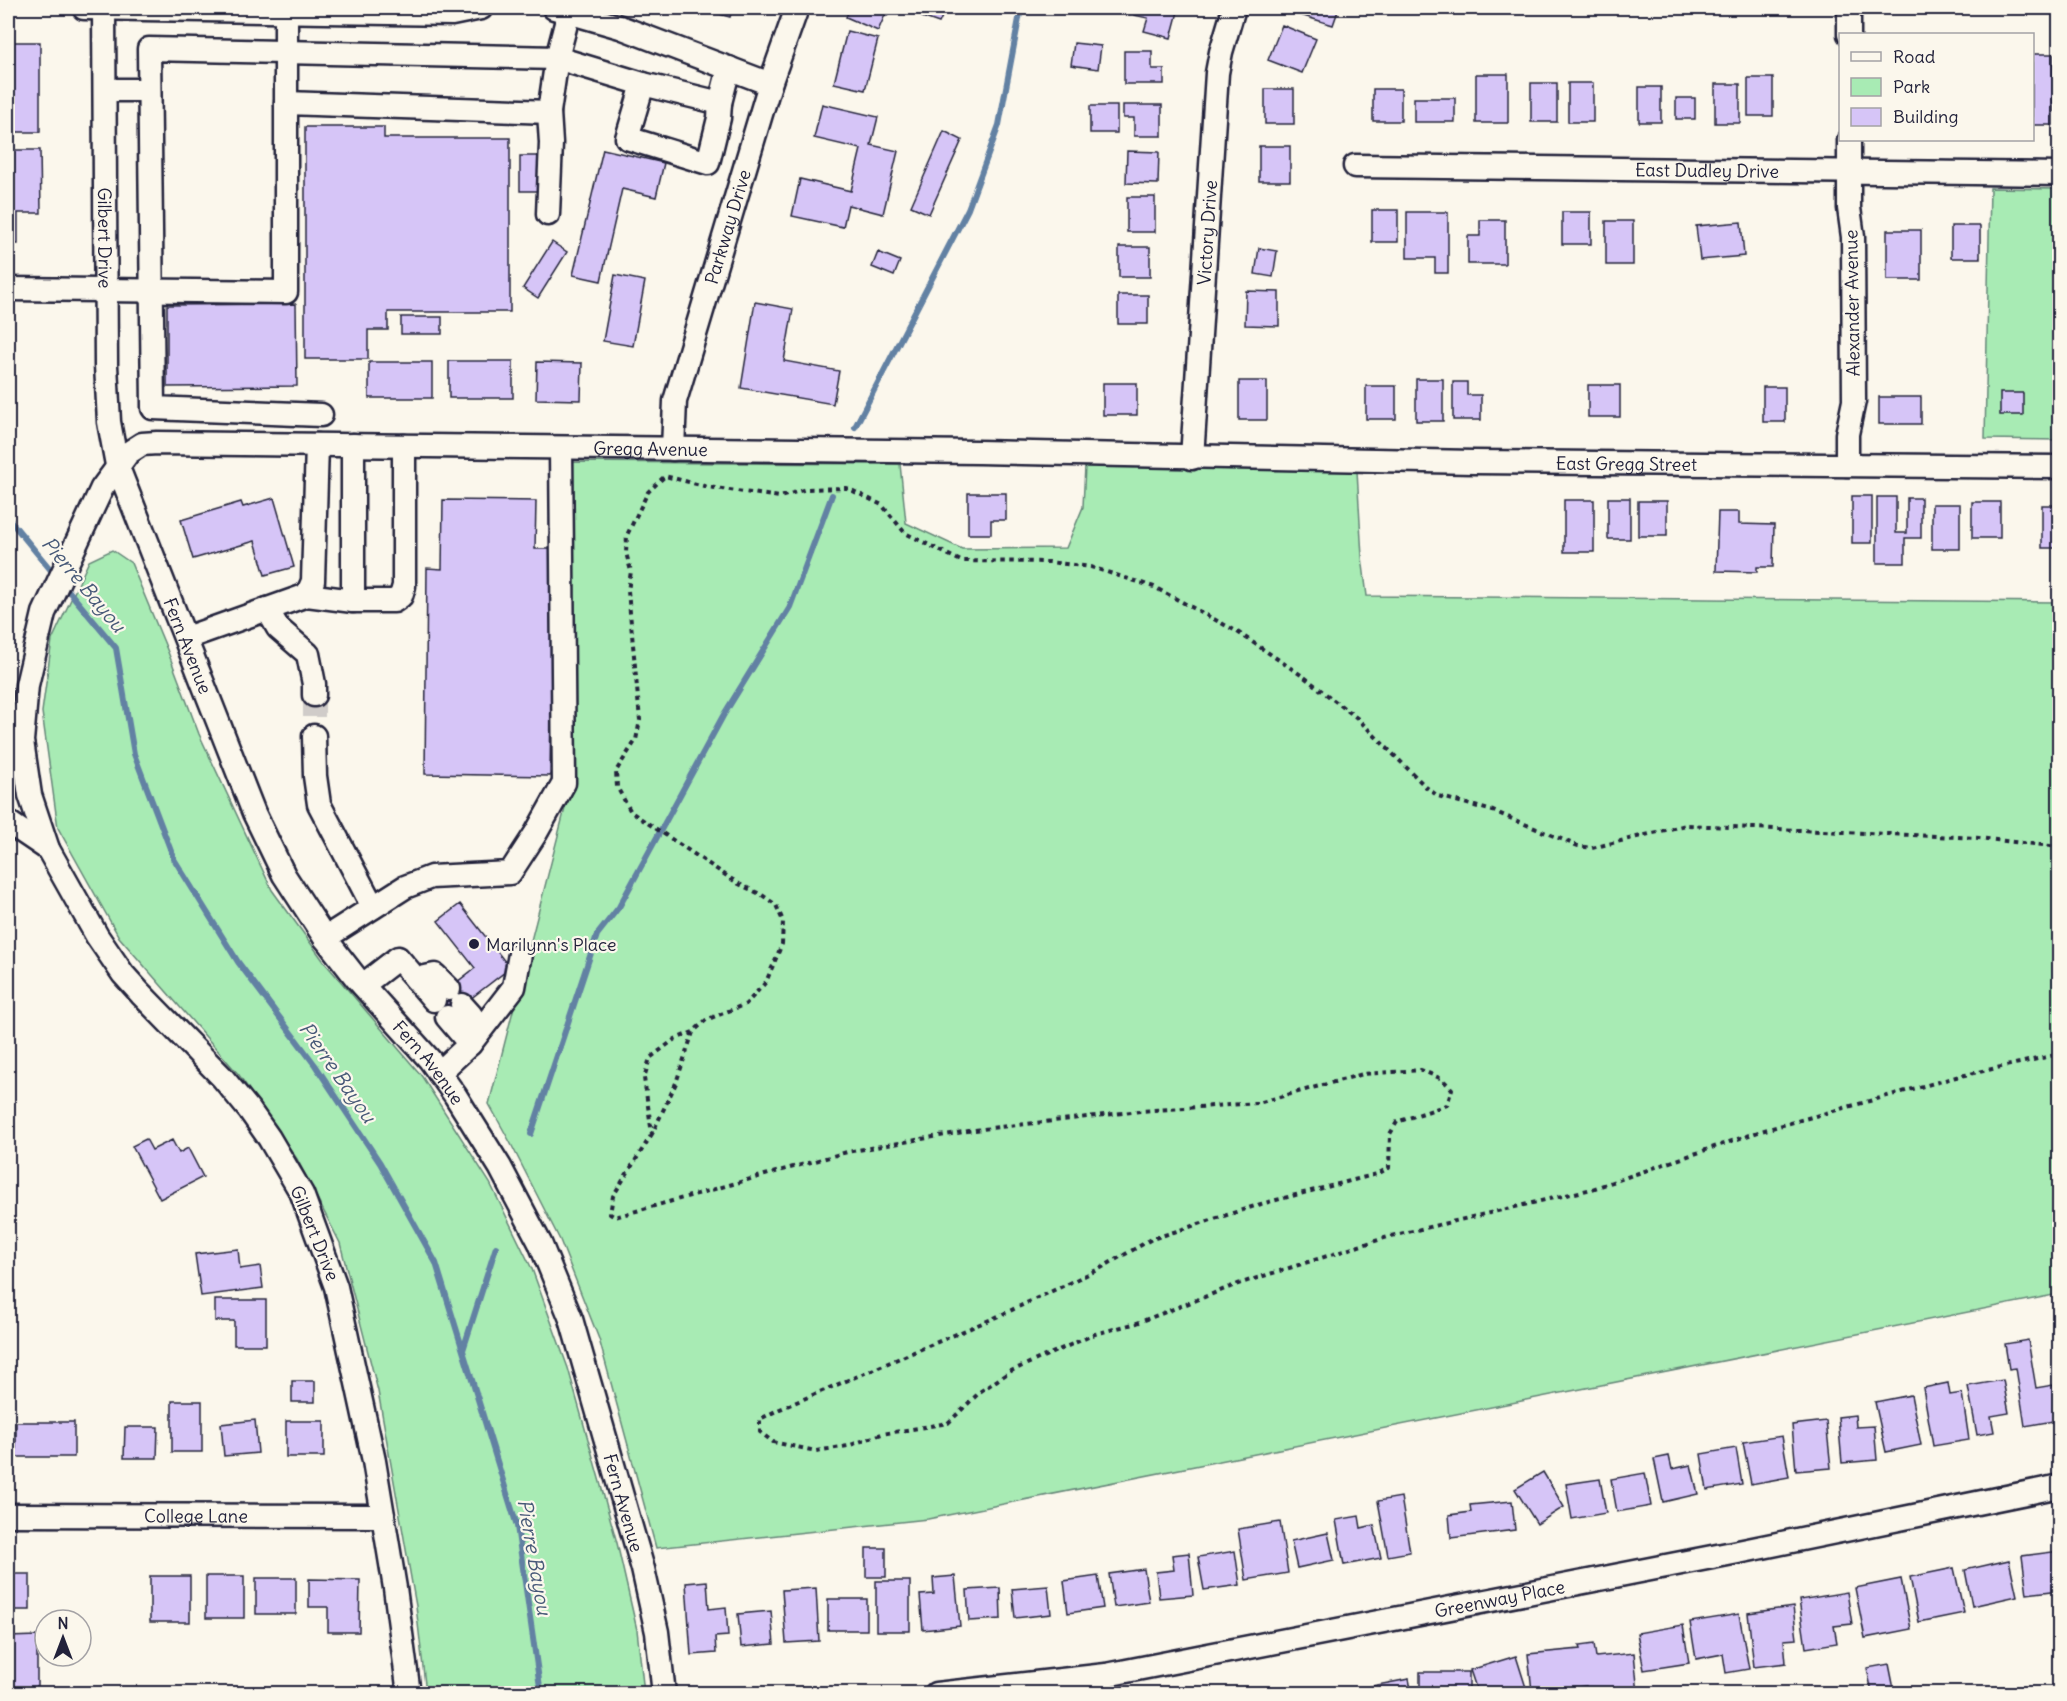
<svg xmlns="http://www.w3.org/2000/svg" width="2067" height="1701" viewBox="0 0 2067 1701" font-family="Delius,sans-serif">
	<rect width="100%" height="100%" fill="#fbf7ec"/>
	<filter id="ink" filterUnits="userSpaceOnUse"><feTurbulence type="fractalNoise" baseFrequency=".0167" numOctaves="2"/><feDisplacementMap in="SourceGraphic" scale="12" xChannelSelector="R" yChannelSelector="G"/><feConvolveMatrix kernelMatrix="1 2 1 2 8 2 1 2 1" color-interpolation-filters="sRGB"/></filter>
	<g filter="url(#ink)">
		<!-- green -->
		<path fill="#a8ebb4" stroke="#658678" stroke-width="1.5" d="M 1990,188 L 2059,189 L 2059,440 L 1985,439 Z
			M 567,462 L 900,464 L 906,523 L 962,549 L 1066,548 L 1083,507 L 1085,466 L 1357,471 L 1362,557 L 1367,596 L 2059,602 L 2059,1294 L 928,1519 L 656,1548 L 599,1339 L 560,1240 L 510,1142 L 489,1104 L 570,789 Z
			M 112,550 L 131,563 L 168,652 L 199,734 L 272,890 L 325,963 L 421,1075 L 490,1183 L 532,1269 L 568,1368 L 617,1543 L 637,1630 L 644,1693 L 426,1693 L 416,1606 L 378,1391 L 340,1243 L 297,1159 L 239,1075 L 119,937 L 58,828 L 42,712 L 52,640 L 89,561 Z"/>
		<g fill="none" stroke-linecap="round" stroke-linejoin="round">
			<!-- stream -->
			<path stroke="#6281a3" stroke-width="6" d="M 855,427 L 968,209 L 999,125 L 1021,8
				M 8,518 L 55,575
				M 62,583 L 116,648 L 134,754 L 174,859 L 238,962 L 315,1065 L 380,1163 L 436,1263 L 517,1526 L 541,1694
				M 531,1134 L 597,935 L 619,907 L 723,716 L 790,607 L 832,495
				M 463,1350 L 496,1247"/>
		</g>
		<!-- building -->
		<path fill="#d6c5f7" stroke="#22223b" stroke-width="1.5" d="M 698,8 L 733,8 L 730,17 Z
			M 850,8 L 891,8 L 887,16 L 885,15 L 878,31 L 846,17 Z
			M 926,8 L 946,8 L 939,23 L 922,17 Z
			M 1136,8 L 1179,8 L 1171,38 L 1144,31 L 1148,18 L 1134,15 Z
			M 1285,8 L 1339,8 L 1333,25 L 1284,10 Z
			M 1282,25 L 1316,39 L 1302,73 L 1268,60 Z
			M 847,31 L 878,39 L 865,90 L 834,83 Z
			M 8,42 L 40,42 L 40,132 L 8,132 Z
			M 1074,43 L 1101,46 L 1098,69 L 1071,65 Z
			M 1124,51 L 1152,51 L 1152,69 L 1164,69 L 1164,84 L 1124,84 Z
			M 2032,54 L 2053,54 L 2053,125 L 2032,125 Z
			M 1476,74 L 1508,74 L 1508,123 L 1476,123 Z
			M 1748,78 L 1773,78 L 1773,116 L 1748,116 Z
			M 1531,83 L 1557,83 L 1557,122 L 1531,122 Z
			M 1568,83 L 1593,83 L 1593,122 L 1568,122 Z
			M 1715,84 L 1740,84 L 1740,123 L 1715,123 Z
			M 1639,87 L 1661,87 L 1661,122 L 1639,122 Z
			M 1265,89 L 1294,89 L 1294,124 L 1265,124 Z
			M 1373,89 L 1401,89 L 1401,121 L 1373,121 Z
			M 1414,98 L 1455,98 L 1455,122 L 1414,122 Z
			M 1676,98 L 1695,98 L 1695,119 L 1676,119 Z
			M 822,104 L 878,117 L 871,145 L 898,151 L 883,214 L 848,205 L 843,227 L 792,216 L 800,179 L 851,191 L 861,149 L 814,138 Z
			M 1123,105 L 1162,105 L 1162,136 L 1134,136 L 1134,118 L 1123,118 Z
			M 1090,106 L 1117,106 L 1117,133 L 1090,133 Z
			M 305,127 L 384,127 L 384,138 L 510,138 L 510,312 L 388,312 L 388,330 L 368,330 L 368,359 L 305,359 Z
			M 944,131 L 962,140 L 929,214 L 911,206 Z
			M 1259,146 L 1290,146 L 1290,181 L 1259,181 Z
			M 603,149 L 664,163 L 656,197 L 622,189 L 601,281 L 573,275 Z
			M 8,150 L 40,150 L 41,213 L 18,213 L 18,244 L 8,244 Z
			M 1127,151 L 1159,152 L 1158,184 L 1126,183 Z
			M 520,156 L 538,156 L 538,191 L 520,191 Z
			M 1127,197 L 1155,197 L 1155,232 L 1127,232 Z
			M 1372,210 L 1398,210 L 1398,242 L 1372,242 Z
			M 1407,212 L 1448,212 L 1448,273 L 1435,273 L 1435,258 L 1407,258 Z
			M 1562,212 L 1591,212 L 1591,244 L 1562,244 Z
			M 1480,220 L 1505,220 L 1505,264 L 1468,264 L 1468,236 L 1480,236 Z
			M 1606,221 L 1633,221 L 1633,265 L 1606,265 Z
			M 1741,222 L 1744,256 L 1700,260 L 1696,226 Z
			M 1951,226 L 1980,226 L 1980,258 L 1951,258 Z
			M 1887,230 L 1921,230 L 1921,280 L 1887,280 Z
			M 552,242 L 567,252 L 538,298 L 523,288 Z
			M 1119,247 L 1150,247 L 1150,277 L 1119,277 Z
			M 1259,248 L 1277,251 L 1273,277 L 1255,274 Z
			M 878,252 L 900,261 L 894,276 L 872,267 Z
			M 615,275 L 645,281 L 633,346 L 603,341 Z
			M 1246,291 L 1279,292 L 1279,326 L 1245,325 Z
			M 1118,295 L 1148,295 L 1148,324 L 1118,324 Z
			M 755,302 L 793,309 L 784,361 L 839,371 L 833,404 L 741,388 Z
			M 296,304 L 297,386 L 167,387 L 167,305 Z
			M 401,317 L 442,317 L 442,334 L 401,334 Z
			M 449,361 L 513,361 L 513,398 L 449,398 Z
			M 369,362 L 432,362 L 432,398 L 369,398 Z
			M 537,362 L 582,363 L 581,400 L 536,399 Z
			M 1416,379 L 1443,379 L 1443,421 L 1416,421 Z
			M 1239,381 L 1267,381 L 1267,420 L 1239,420 Z
			M 1453,382 L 1467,382 L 1467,395 L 1481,395 L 1481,420 L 1453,420 Z
			M 1103,383 L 1137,383 L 1137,415 L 1103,415 Z
			M 1588,385 L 1620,385 L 1620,417 L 1588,417 Z
			M 1366,386 L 1396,386 L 1396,419 L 1366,419 Z
			M 1763,387 L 1785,387 L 1785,422 L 1763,422 Z
			M 2000,393 L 2023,393 L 2023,415 L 2000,415 Z
			M 1879,397 L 1921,397 L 1921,424 L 1879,424 Z
			M 968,493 L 1006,493 L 1006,520 L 991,520 L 991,534 L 968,534 Z
			M 1852,496 L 1872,496 L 1872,543 L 1852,543 Z
			M 1877,497 L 1896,497 L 1896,533 L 1907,533 L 1907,498 L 1921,498 L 1921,538 L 1905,538 L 1905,563 L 1877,563 Z
			M 274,498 L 294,567 L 265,575 L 255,541 L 193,559 L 181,520 L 241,502 L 243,507 Z
			M 1608,498 L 1630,498 L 1630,539 L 1608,539 Z
			M 443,500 L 536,501 L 535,549 L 553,549 L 550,776 L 425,774 L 427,568 L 442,569 Z
			M 1564,500 L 1594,500 L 1594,552 L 1564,552 Z
			M 1638,501 L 1667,501 L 1667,536 L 1638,536 Z
			M 1972,502 L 2000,502 L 2000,538 L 1972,538 Z
			M 1932,504 L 1960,504 L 1960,549 L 1932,549 Z
			M 2042,505 L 2060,505 L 2060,548 L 2042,548 Z
			M 1718,512 L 1739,512 L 1739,524 L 1774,525 L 1773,567 L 1757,567 L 1757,572 L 1716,571 Z
			M 460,904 L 510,968 L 443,1020 L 430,1003 L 475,968 L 438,921 Z
			M 146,1139 L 152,1150 L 172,1140 L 179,1153 L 188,1148 L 203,1177 L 160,1199 L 132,1146 Z
			M 238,1249 L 240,1269 L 260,1266 L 263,1288 L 201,1296 L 195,1254 Z
			M 215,1300 L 266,1300 L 266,1345 L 234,1345 L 234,1321 L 215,1321 Z
			M 2028,1340 L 2036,1388 L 2053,1385 L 2059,1420 L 2025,1426 L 2016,1368 L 2009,1369 L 2005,1344 Z
			M 2003,1380 L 2009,1413 L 1991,1416 L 1994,1432 L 1977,1435 L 1968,1386 Z
			M 292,1381 L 315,1381 L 315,1402 L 292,1402 Z
			M 1948,1383 L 1950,1395 L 1962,1393 L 1969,1440 L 1933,1446 L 1923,1388 Z
			M 1911,1395 L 1921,1445 L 1886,1452 L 1875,1402 Z
			M 172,1401 L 202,1401 L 202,1452 L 172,1452 Z
			M 1855,1415 L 1856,1427 L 1874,1426 L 1877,1460 L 1842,1463 L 1838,1417 Z
			M 255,1420 L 258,1453 L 224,1456 L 221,1424 Z
			M 286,1421 L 324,1421 L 324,1457 L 286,1457 Z
			M 1826,1421 L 1831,1468 L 1796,1471 L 1792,1425 Z
			M 16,1422 L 74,1422 L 74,1457 L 16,1457 Z
			M 125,1427 L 158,1427 L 157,1458 L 124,1458 Z
			M 1782,1436 L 1789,1477 L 1751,1484 L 1743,1442 Z
			M 1736,1448 L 1742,1484 L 1707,1490 L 1701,1454 Z
			M 1669,1456 L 1672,1469 L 1691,1465 L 1698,1494 L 1663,1502 L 1654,1459 Z
			M 1543,1472 L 1564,1507 L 1537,1524 L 1515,1489 Z
			M 1645,1473 L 1651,1506 L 1617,1512 L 1611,1479 Z
			M 1600,1479 L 1606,1513 L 1572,1519 L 1566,1484 Z
			M 1401,1497 L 1410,1552 L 1388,1556 L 1378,1501 Z
			M 1512,1501 L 1515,1530 L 1451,1538 L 1449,1515 L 1471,1512 L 1470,1505 Z
			M 1359,1516 L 1361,1528 L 1374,1525 L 1381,1558 L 1344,1565 L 1336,1520 Z
			M 1280,1522 L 1288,1573 L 1246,1580 L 1238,1529 Z
			M 1328,1533 L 1334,1560 L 1297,1568 L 1291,1541 Z
			M 866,1548 L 886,1548 L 886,1577 L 866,1577 Z
			M 1235,1551 L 1240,1585 L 1204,1590 L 1198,1557 Z
			M 2060,1551 L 2060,1590 L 2027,1594 L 2022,1556 Z
			M 1189,1553 L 1193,1595 L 1159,1598 L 1156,1572 L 1174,1570 L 1172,1555 Z
			M 2009,1560 L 2017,1596 L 1972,1606 L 1965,1570 Z
			M 1954,1568 L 1964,1613 L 1919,1622 L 1910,1577 Z
			M 1144,1569 L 1149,1602 L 1114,1607 L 1109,1574 Z
			M 8,1574 L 30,1574 L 30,1610 L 8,1610 Z
			M 150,1576 L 190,1576 L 190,1622 L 150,1622 Z
			M 206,1576 L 244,1576 L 244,1618 L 206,1618 Z
			M 955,1576 L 960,1626 L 923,1630 L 920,1595 L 934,1594 L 933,1578 Z
			M 1098,1576 L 1103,1608 L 1068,1613 L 1064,1581 Z
			M 256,1578 L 296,1578 L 296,1614 L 256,1614 Z
			M 309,1579 L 360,1580 L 359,1632 L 328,1632 L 328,1607 L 309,1607 Z
			M 1901,1579 L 1911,1629 L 1865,1638 L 1855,1588 Z
			M 707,1581 L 709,1609 L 726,1607 L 728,1636 L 715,1637 L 716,1653 L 691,1655 L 686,1583 Z
			M 876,1581 L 910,1581 L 910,1631 L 876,1631 Z
			M 1048,1586 L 1051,1614 L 1015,1618 L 1012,1589 Z
			M 816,1588 L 819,1641 L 786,1643 L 782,1590 Z
			M 1000,1588 L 1001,1619 L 969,1621 L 967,1590 Z
			M 1847,1592 L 1852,1624 L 1834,1626 L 1837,1643 L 1806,1648 L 1799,1600 Z
			M 828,1599 L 867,1599 L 867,1630 L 828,1630 Z
			M 1793,1607 L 1797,1639 L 1784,1640 L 1786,1663 L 1754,1667 L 1748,1613 Z
			M 771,1611 L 774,1644 L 741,1647 L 738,1614 Z
			M 1739,1614 L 1749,1669 L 1726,1673 L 1723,1654 L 1696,1659 L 1690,1622 Z
			M 1683,1625 L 1689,1663 L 1644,1670 L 1637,1633 Z
			M 37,1636 L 37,1694 L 8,1694 L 8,1637 Z
			M 1594,1644 L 1596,1657 L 1634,1653 L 1638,1694 L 1587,1694 L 1586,1686 L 1532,1691 L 1528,1654 L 1580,1649 L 1579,1646 Z
			M 1516,1656 L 1528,1694 L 1478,1694 L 1470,1670 Z
			M 1889,1664 L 1894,1689 L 1872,1693 L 1867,1668 Z
			M 1420,1672 L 1469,1672 L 1469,1694 L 1420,1694 Z
			M 1409,1679 L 1412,1694 L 1363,1694 L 1362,1688 Z
			M 296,1692 L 341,1692 L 341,1694 L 296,1694 Z"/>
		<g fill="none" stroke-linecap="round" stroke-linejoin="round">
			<!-- minor-tunnel -->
			<path stroke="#d0ccc9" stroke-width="22" stroke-dasharray="22 11" stroke-linecap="butt" d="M 314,695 L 314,736"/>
			<!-- minor casing -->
			<g stroke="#22223b" stroke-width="27">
				<g id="minor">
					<path d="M 84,8 L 452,14 L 481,8"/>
					<path id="s1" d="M 104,8 L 106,365 L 109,422 L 117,465 L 254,813 L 284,875 L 325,938 L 357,979 L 430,1060 L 455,1095 L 500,1167 L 540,1243 L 571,1319 L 643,1569 L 657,1632 L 664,1694"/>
					<path d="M 554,8 L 620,27 L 770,84"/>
					<path d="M 1849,8 L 1849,34"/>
					<path d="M 643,84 L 627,138 L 708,163 L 719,118 L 720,103"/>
					<path d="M 105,90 L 149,90"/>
					<path d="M 286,103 L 549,112"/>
					<path id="s2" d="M 1355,166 L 2060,174"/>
					<path d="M 548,214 L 551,143 L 549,112 L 557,58 L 643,84 L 720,103 L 729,68"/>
					<path d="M 8,289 L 286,292 L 286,11"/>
					<path d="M 321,415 L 153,408 L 149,49 L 557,58 L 569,12"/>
					<path id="s3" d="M 673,449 L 675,401 L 770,84 L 797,8"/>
					<path id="s4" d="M 1192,458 L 1217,73 L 1221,52 L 1234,8"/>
					<path d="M 1847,465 L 1847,434 L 1854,401 L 1853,237 L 1849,208 L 1849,140"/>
					<path d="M 307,595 L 313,581 L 317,445"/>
					<path d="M 353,601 L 353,445"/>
					<path d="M 267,609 L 278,628 L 308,654 L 314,684 L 314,695"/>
					<path d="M 186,638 L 307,595 L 353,601 L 394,601 L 401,596 L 404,586 L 404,446"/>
					<path d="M 314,736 L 315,776 L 319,804 L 373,907"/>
					<path d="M 8,822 L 48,849"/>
					<path d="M 325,938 L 405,887 L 431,877 L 510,873 L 536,833 L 564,783 L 561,448"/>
					<path d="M 416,979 L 435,975 L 449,989"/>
					<path d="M 363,985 L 398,958 L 434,1000"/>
					<path d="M 462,1005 L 471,1015 L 463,1035"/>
					<path d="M 470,1044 L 514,987 L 520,954"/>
					<path d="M 439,1073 L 470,1044 L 447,1017"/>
					<path id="s5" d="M 8,1515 L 383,1516"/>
					<path id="s6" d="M 409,1694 L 395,1588 L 374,1461 L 336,1287 L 302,1194 L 269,1138 L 250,1111 L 222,1077 L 141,994 L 123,974 L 97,936 L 48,849 L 30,795 L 22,741 L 27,685 L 44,613 L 102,488 L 128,453 L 142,444 L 157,443 L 978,452 L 1474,462 L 2060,467"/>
					<path id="s7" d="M 936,1694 L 1106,1675 L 1743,1551 L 2060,1486"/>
				</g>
			</g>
			<!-- path -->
			<path stroke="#22223b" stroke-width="4" stroke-dasharray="4.5 4.5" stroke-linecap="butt" d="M 693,1032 L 676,1083 L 652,1134 L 644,1078 L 650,1058 L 675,1039 L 693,1032 L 706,1020 L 746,1004 L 766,982 L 782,944 L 783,921 L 776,905 L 762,895 L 739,884 L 631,812 L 617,787 L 616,771 L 636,740 L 640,720 L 628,591 L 631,571 L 626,553 L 627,535 L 648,492 L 665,476 L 708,487 L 780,497 L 806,489 L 847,488 L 882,505 L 905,533 L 961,561 L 1049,562 L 1091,567 L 1154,587 L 1236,631 L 1304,677 L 1357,718 L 1426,787 L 1438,796 L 1493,811 L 1578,846 L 1592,848 L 1686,825 L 1979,838 L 2060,847
				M 652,1134 L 613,1196 L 610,1214 L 615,1217 L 847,1152 L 974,1130 L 1140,1111 L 1258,1103 L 1363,1074 L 1421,1070 L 1442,1079 L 1452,1089 L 1447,1105 L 1397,1122 L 1390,1134 L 1389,1168 L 1377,1174 L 1261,1204 L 1152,1239 L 1099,1269 L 1001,1315 L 780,1409 L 760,1419 L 760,1432 L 773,1442 L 816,1451 L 848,1446 L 882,1434 L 948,1423 L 981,1391 L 1011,1371 L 1095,1334 L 1137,1323 L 1238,1284 L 1391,1236 L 1592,1189 L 1761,1131 L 1956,1077 L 2060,1054"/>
			<!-- minor -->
			<use href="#minor" stroke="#fbf7ec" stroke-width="22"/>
		</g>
	</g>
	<!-- markers -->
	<circle fill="#22223b" stroke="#fbf7ec" stroke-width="2" cx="474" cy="944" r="6"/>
	<g text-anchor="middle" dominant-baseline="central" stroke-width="4.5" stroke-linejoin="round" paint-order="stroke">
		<!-- street labels -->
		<g font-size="18" fill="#22223b" stroke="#fbf7ec">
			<text stroke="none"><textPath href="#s2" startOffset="352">East Dudley Drive</textPath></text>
			<text stroke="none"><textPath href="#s3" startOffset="230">Parkway Drive</textPath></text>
			<text stroke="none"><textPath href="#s4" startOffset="226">Victory Drive</textPath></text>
			<text stroke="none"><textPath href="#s1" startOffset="230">Gilbert Drive</textPath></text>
			<text transform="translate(1852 303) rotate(-91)">Alexander Avenue</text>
			<text stroke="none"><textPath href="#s6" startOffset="1892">Gregg Avenue</textPath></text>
			<text stroke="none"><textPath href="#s6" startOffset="2868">East Gregg Street</textPath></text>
			<text stroke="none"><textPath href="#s1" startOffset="652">Fern Avenue</textPath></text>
			<text stroke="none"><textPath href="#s1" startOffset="1138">Fern Avenue</textPath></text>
			<text transform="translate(315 1233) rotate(68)">Gilbert Drive</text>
			<text stroke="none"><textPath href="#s1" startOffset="1624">Fern Avenue</textPath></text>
			<text stroke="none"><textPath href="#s5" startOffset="188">College Lane</textPath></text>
			<text stroke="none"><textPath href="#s7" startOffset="572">Greenway Place</textPath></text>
		</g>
		<!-- poi labels -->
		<g font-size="18" fill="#22223b" stroke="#fbf7ec" text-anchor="start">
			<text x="486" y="944">Marilynn's Place</text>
		</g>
		<!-- water labels -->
		<g font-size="20" font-style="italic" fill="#475978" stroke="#fbf7ec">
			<text transform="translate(84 584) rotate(50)">Pierre Bayou</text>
			<text transform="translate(338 1072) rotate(55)">Pierre Bayou</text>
			<text transform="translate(535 1557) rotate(80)">Pierre Bayou</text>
		</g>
	</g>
	<!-- margin -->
	<rect width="2067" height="1701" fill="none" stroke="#fbf7ec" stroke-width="30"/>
	<rect x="15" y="15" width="2037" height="1671" fill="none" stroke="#22223b" stroke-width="2" filter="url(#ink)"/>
	<!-- legend -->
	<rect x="1839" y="33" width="195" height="108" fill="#fbf7ec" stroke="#a4a2a5" stroke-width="1.5"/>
	<rect x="1851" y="52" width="30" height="9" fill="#fbf7ec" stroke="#a4a2a5" stroke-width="1.5"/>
	<text x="1893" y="63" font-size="18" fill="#22223b">Road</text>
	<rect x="1851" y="78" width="30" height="18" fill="#a8ebb4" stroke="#a4a2a5" stroke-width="1.5"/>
	<text x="1893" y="93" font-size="18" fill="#22223b">Park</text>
	<rect x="1851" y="108" width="30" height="18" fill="#d6c5f7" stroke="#a4a2a5" stroke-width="1.5"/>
	<text x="1893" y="123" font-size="18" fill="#22223b">Building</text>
	<!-- north arrow -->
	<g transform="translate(63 1638)"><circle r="28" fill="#fbf7ec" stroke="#a4a2a5" stroke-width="1.5"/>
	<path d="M0-4.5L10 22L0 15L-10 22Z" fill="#22223b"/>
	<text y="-9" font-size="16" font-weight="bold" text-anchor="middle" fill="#22223b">N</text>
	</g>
</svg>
